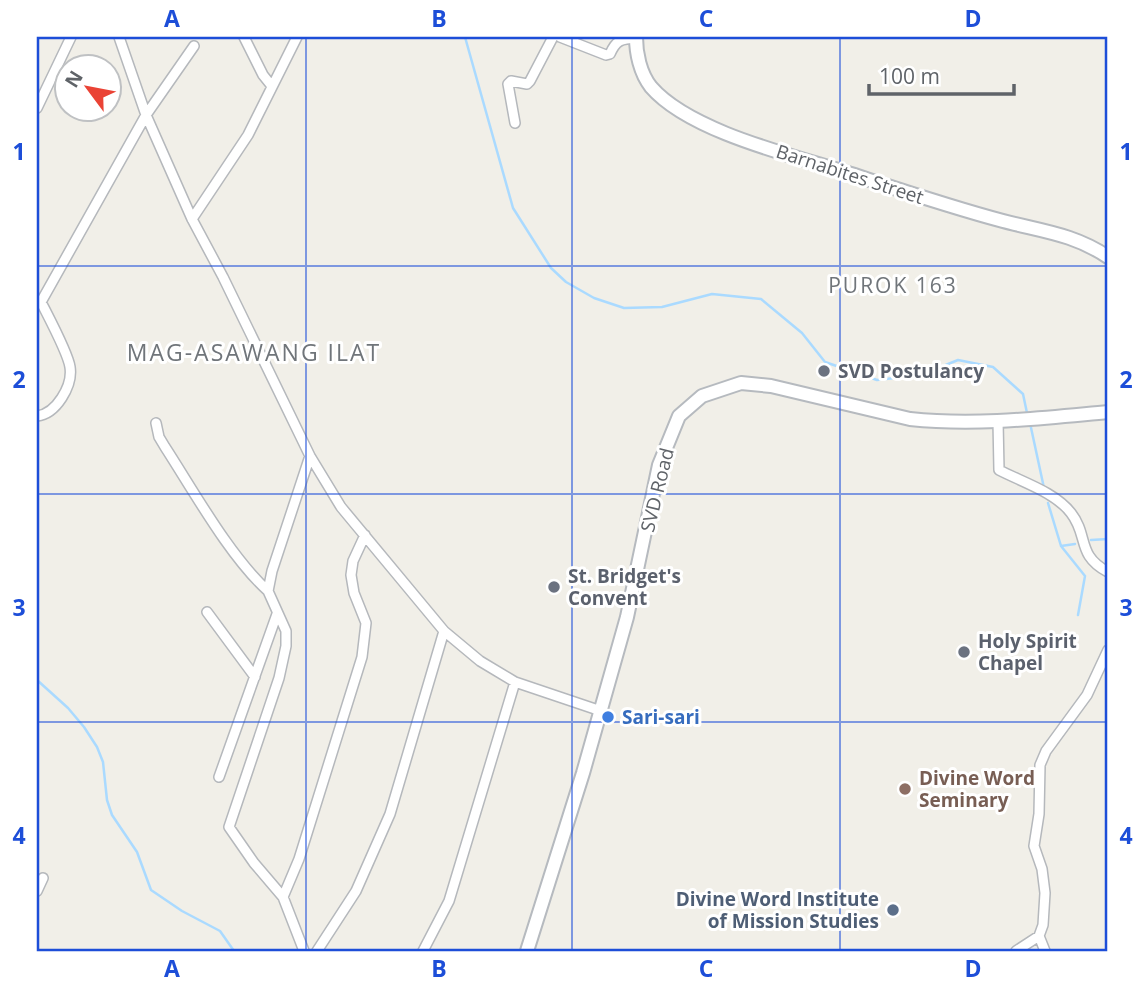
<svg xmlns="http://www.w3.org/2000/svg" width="1145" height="988" viewBox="0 0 1145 988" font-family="'Open Sans',sans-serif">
	<rect width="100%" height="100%" fill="#f1efe8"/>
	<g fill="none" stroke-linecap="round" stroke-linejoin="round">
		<!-- stream -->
		<path stroke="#aadaff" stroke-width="2.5" d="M 465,37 L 513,208 L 551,268 L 566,282 L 594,298 L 624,308 L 662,307 L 712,294 L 761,299 L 802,333 L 825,362 L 877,380 L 921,375 L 958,360 L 993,367 L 1023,394 L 1027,413
			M 1030,423 L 1044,488
			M 1048,503 L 1061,546 L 1085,576 L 1078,615
			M 1091,540 L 1108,539
			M 1061,546 L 1075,544
			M 37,680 L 68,708 L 84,727 L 97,747 L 103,762 L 107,800 L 112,815 L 137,852 L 151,890 L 182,911 L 220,931 L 234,951"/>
		<!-- street casing -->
		<g stroke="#b5b8bc" stroke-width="12">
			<path id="street" d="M 119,37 L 146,115 L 192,219 L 223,277 L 310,456 L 341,507 L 444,631 L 480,661 L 515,682 L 601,711
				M 244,37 L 263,75 L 271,85
				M 560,37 L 606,55 L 610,54 C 616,40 621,39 636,38
				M 37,108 L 71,37
				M 515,123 L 508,84 L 511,81 L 527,84 L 530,81 L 553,37
				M 192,219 L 248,135 L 297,37
				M 37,416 C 56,414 73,386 70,367 C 68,353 48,316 41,302 L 146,115 L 194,46
				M 998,421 L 999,470 C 1022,482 1055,492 1071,513 C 1089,536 1076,555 1108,572
				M 156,423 L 159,437 L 165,447 C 193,490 230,557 268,591
				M 207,612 L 255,677
				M 219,777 L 277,614
				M 37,891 L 43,878
				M 283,897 L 299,859 L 362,657 L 366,623 L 354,593 L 351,575 L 353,561 L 365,535
				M 1039,936 L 1045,951
				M 304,951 L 283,897 L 254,863 L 229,827 L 279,678 L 286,646 L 286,631 L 268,591 L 272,571 L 310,456
				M 317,951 L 356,891 L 390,814 L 444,631
				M 423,951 L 449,901 L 515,682
				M 1016,951 L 1039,936 L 1043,925 L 1045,893 L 1042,869 L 1034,846 L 1039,814 L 1040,765 L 1046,751 L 1087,695 L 1108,650"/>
		</g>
		<!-- secondary casing -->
		<g stroke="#b6babf" stroke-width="16">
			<path id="secondary" d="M 636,37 C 636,53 640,73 651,87 C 689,131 790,155 845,172 C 897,189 950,207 1003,221 C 1041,231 1074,234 1108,257
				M 527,951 L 583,773 L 627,617 L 659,465 L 679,416 L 702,396 L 741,383 L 771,386 L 910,419 C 976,426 1042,418 1108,412"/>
		</g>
		<!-- street -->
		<use href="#street" stroke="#fff" stroke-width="9"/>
		<!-- secondary -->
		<use href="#secondary" stroke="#fff" stroke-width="12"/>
	</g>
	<!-- grid -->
	<path fill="none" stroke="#1d4ed8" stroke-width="2" stroke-opacity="0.55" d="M 306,37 L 306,951M 572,37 L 572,951M 840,37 L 840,951M 37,266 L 1108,266M 37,494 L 1108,494M 37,722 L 1108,722"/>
	<!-- markers -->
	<g fill="#6b7280" stroke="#fff" stroke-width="2.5">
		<circle cx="824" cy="371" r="7"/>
		<circle cx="554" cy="587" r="7"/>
		<circle cx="964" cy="652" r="7"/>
	</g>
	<circle fill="#3f7fe0" stroke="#fff" stroke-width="2.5" cx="608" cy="717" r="7"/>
	<circle fill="#8d6e63" stroke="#fff" stroke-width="2.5" cx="905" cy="789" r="7"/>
	<circle fill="#5c6f8a" stroke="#fff" stroke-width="2.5" cx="893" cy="910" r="7"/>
	<g text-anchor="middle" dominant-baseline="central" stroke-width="6" stroke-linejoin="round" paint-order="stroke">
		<!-- street labels -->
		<g font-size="19" fill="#5f6368" stroke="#fff">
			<text transform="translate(850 174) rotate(18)">Barnabites Street</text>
			<text transform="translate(657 490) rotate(-76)">SVD Road</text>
		</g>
		<!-- worship labels -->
		<g font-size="19" font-weight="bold" fill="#5b616d" stroke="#fff" text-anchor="start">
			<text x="838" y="371">SVD Postulancy</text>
			<text x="568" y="576">St. Bridget's<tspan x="568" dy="22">Convent</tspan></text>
			<text x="978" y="641">Holy Spirit<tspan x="978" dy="22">Chapel</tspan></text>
		</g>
		<!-- shop labels -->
		<g font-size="19" font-weight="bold" fill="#366cbe" stroke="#fff" text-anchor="start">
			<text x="622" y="717">Sari-sari</text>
		</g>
		<!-- education labels -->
		<g font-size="19" font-weight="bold" fill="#785e54" stroke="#fff" text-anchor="start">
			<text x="919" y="778">Divine Word<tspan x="919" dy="22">Seminary</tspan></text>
		</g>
		<!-- service labels -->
		<g font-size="19" font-weight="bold" fill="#4e5e75" stroke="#fff" text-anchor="end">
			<text x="879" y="899">Divine Word Institute<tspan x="879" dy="22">of Mission Studies</tspan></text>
		</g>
		<!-- neighbourhood labels -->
		<g font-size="21" letter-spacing="2" fill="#70757a" stroke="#fff">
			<text x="893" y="285">PUROK 163</text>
		</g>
		<!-- quarter labels -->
		<g font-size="23" letter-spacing="2" fill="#70757a" stroke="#fff">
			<text x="254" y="352">MAG-ASAWANG ILAT</text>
		</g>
	</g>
	<!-- border -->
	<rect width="1145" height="988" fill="none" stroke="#ffffff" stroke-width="77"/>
	<!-- north arrow -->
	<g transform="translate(88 88) rotate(302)"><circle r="33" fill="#ffffff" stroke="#bfc1c3" stroke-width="2"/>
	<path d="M0-5L12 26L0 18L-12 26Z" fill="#ea4335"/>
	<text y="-10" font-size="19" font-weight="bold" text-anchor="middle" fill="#5f6368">N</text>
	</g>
	<!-- scale -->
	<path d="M869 84v10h145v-10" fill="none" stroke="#5f6368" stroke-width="3.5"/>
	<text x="879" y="84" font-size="21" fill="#5f6368" stroke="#ffffff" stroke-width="5" paint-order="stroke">100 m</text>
	<rect x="38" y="38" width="1068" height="912" fill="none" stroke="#1d4ed8" stroke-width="2.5"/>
	<g font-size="23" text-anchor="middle" font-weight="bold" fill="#1d4ed8">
		<text x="172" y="27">A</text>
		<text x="439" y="27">B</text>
		<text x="706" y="27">C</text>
		<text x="973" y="27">D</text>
		<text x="19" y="160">1</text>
		<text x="1126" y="160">1</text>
		<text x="19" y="388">2</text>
		<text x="1126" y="388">2</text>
		<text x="19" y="616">3</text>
		<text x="1126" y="616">3</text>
		<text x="19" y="844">4</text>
		<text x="1126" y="844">4</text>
		<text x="172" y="977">A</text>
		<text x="439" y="977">B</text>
		<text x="706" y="977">C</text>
		<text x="973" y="977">D</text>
	</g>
</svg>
